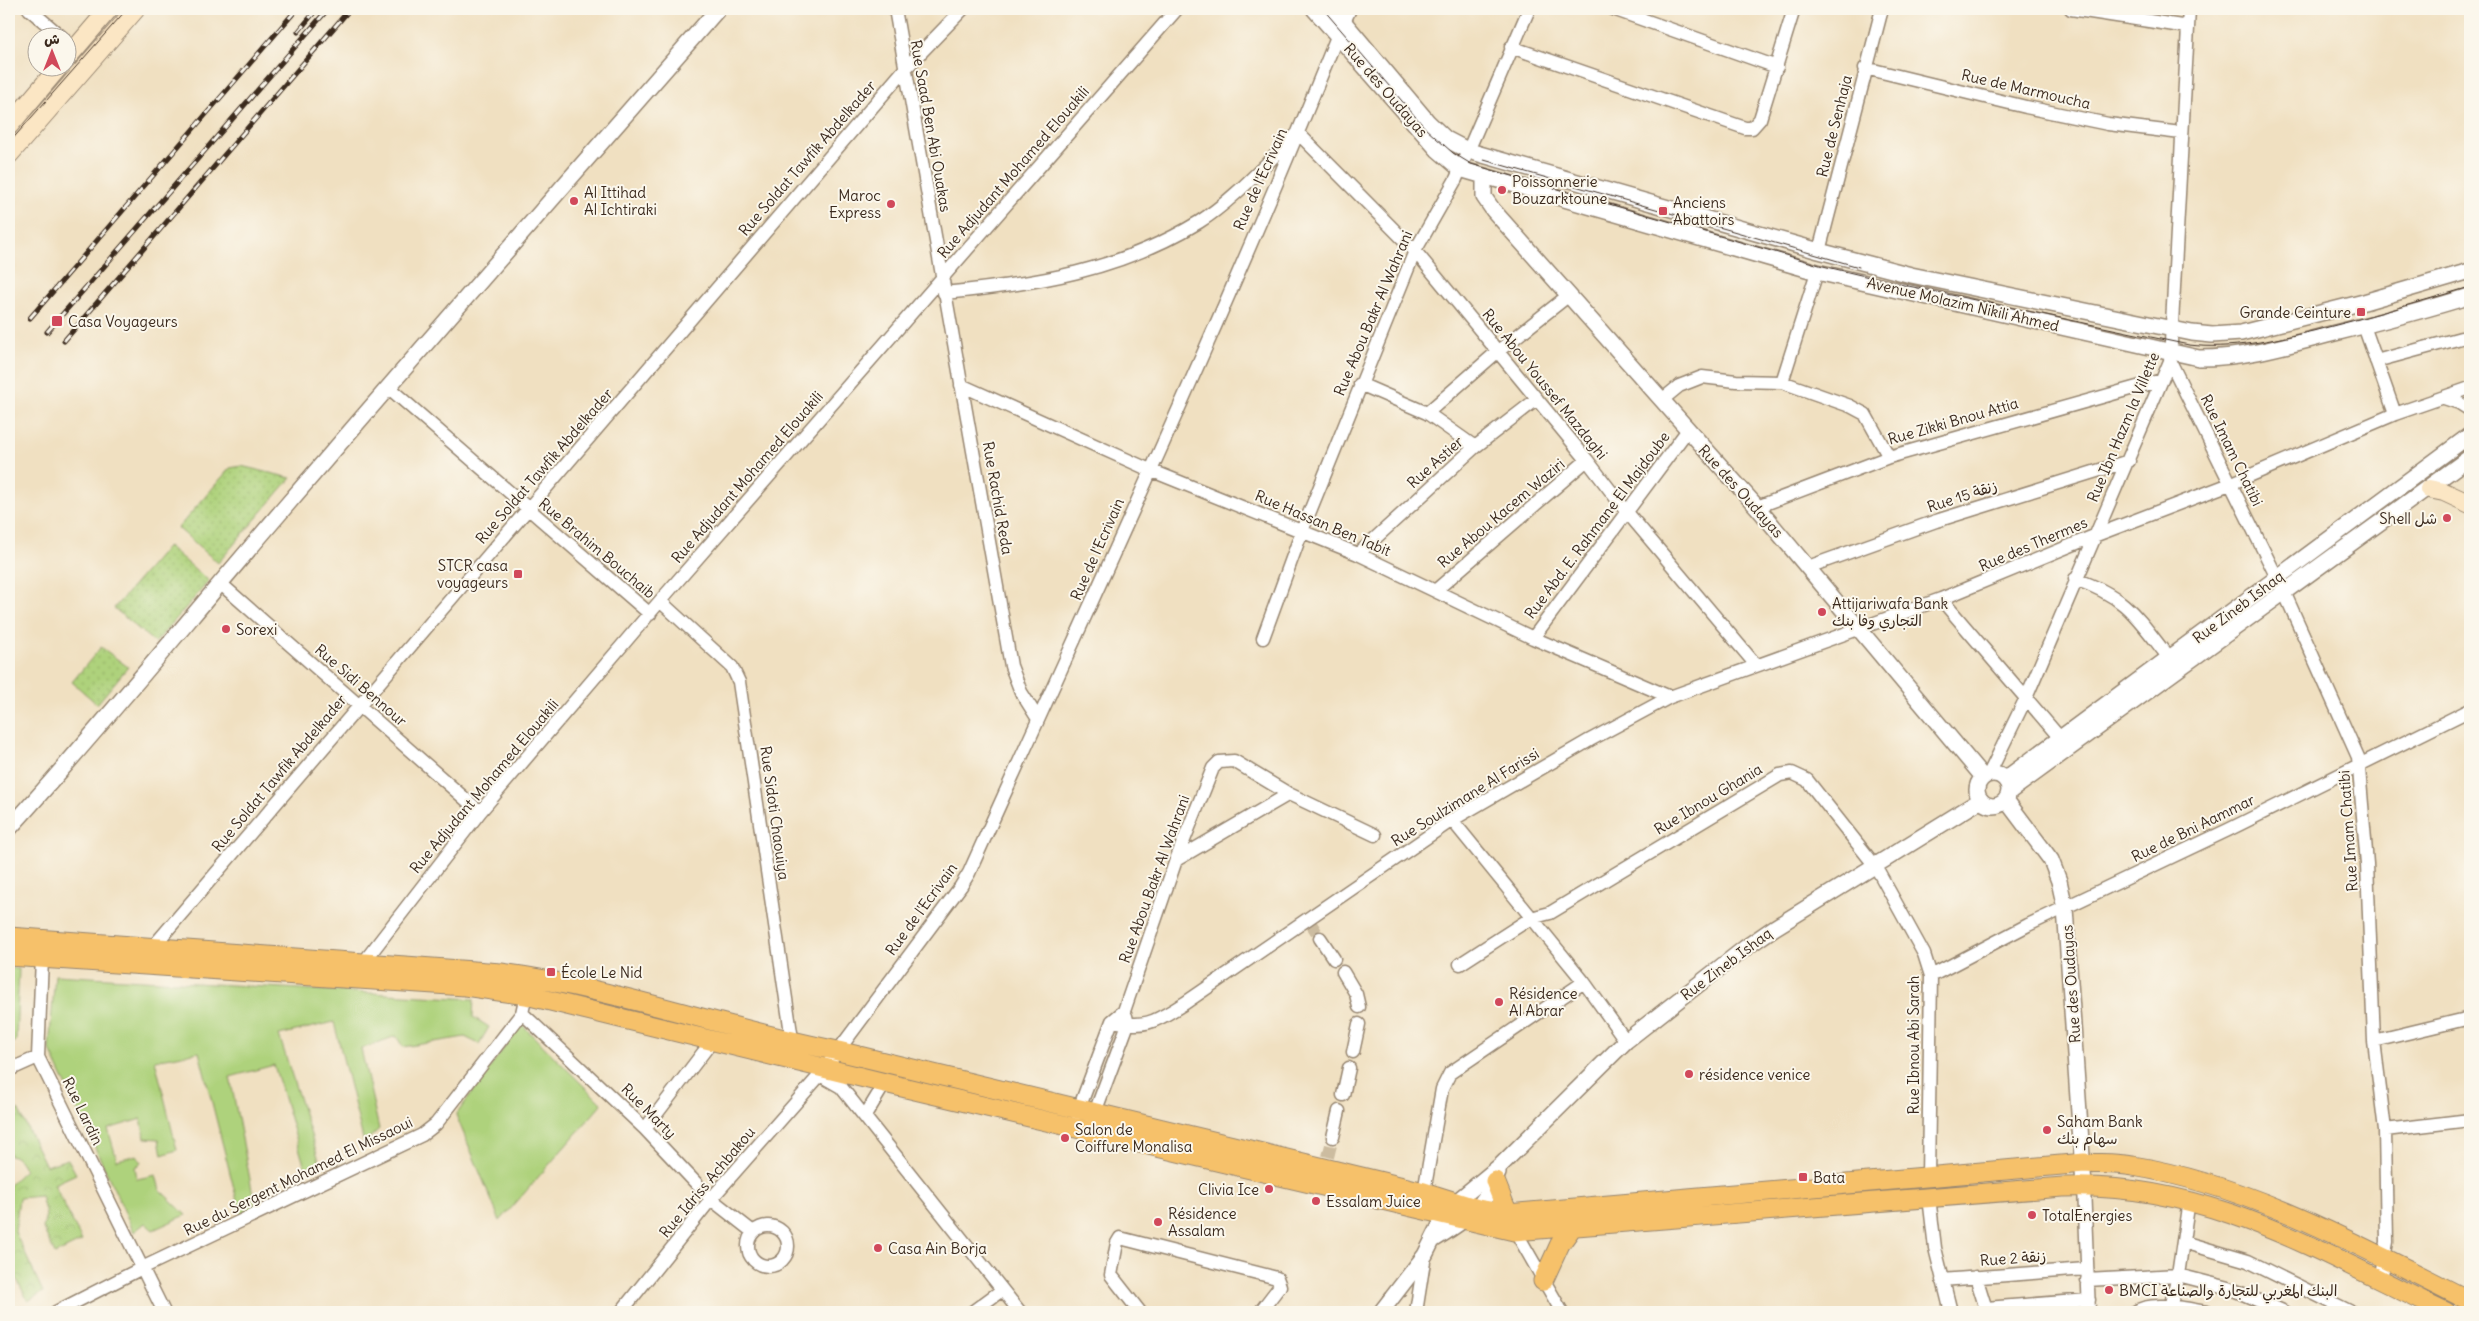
<svg xmlns="http://www.w3.org/2000/svg" width="2479" height="1321" viewBox="0 0 2479 1321" font-family="Delius,'Playpen Sans Arabic',sans-serif">
	<defs>
		<pattern id="park-crowns" width="20" height="18" patternUnits="userSpaceOnUse" patternTransform="scale(1.25)"><rect width="20" height="18" fill="#aed27b"/><path d="M2 6a3 3 0 1 1 6 0M12 15a3 3 0 1 1 6 0" fill="none" stroke="#97b46a"/></pattern>
		<pattern id="garden-dots" width="8" height="8" patternUnits="userSpaceOnUse" patternTransform="scale(1.25)"><rect width="8" height="8" fill="#aed27b"/><path d="M2 2h.1M6 6h.1" fill="none" stroke="#97b46a" stroke-width="1.8" stroke-linecap="round"/></pattern>
	</defs>
	<rect width="100%" height="100%" fill="#fbf7ec"/>
	<filter id="ink" filterUnits="userSpaceOnUse"><feTurbulence type="fractalNoise" baseFrequency=".02" numOctaves="2"/><feDisplacementMap in="SourceGraphic" scale="10" xChannelSelector="R" yChannelSelector="G"/><feConvolveMatrix kernelMatrix="1 2 1 2 8 2 1 2 1" color-interpolation-filters="sRGB"/></filter>
	<filter id="wash" filterUnits="userSpaceOnUse"><feTurbulence type="fractalNoise" baseFrequency=".0096" numOctaves="4" result="noise"/><feDisplacementMap in="SourceGraphic" scale="20" xChannelSelector="R" yChannelSelector="G"/><feGaussianBlur stdDeviation="1.12" result="paint"/><feColorMatrix in="noise" values="0 0 0 0 0 0 0 0 0 0 0 0 0 0 0 0 0 1.4 0 .05"/><feComposite in="paint" operator="in"/></filter>
	<g filter="url(#wash)">
		<rect width="100%" height="100%" fill="#f0e0c1"/>
		<!-- grass -->
		<path fill="#aed27b" stroke="#747e4c" d="M 9,968 L 19,969 L 16,1041 L 9,1044 Z
			M 55,975 L 474,999 L 473,1017 L 489,1027 L 479,1044 L 465,1037 L 403,1047 L 396,1036 L 361,1049 L 379,1129 L 364,1143 L 334,1022 L 279,1035 L 320,1163 L 306,1171 L 274,1065 L 230,1077 L 256,1210 L 241,1216 L 199,1052 L 155,1060 L 177,1150 L 162,1155 L 159,1139 L 145,1138 L 141,1119 L 108,1129 L 117,1160 L 137,1155 L 141,1163 L 135,1167 L 137,1179 L 156,1175 L 160,1190 L 186,1215 L 153,1230 L 145,1223 L 134,1232 L 49,1048 Z
			M 521,1024 L 602,1104 L 500,1221 L 456,1115 Z"/>
		<!-- park -->
		<path fill="url(#park-crowns)" stroke="#747e4c" d="M 18,1109 L 46,1166 L 68,1159 L 76,1174 L 54,1184 L 82,1241 L 55,1254 L 43,1228 L 46,1215 L 41,1196 L 19,1198 L 15,1232 L 43,1292 L 28,1301 L 9,1264 L 9,1185 L 25,1170 C 21,1163 18,1156 9,1155 L 9,1114 Z"/>
		<!-- garden -->
		<path fill="url(#garden-dots)" stroke="#747e4c" d="M 241,466 L 291,478 L 218,563 L 178,528 L 230,468 Z
			M 168,546 L 209,581 L 155,643 L 114,608 Z
			M 101,647 L 128,667 L 97,704 L 72,682 Z"/>
	</g>
	<g filter="url(#ink)">
		<g fill="none" stroke-linecap="round" stroke-linejoin="round">
			<!-- minor-tunnel -->
			<path stroke="#ccbca0" stroke-width="12" stroke-dasharray="12 6" stroke-linecap="butt" d="M 1310,922 L 1320,938
				M 1328,1157 L 1333,1137"/>
			<!-- minor casing -->
			<g stroke="#968570" stroke-width="15">
				<path id="minor" d="M 29,9 L 63,38
					M 895,9 L 1011,666 L 1021,692 L 1038,719
					M 1613,9 L 1777,67
					M 2071,9 L 2188,27
					M 1344,22 L 1350,9
					M 1511,47 L 1745,128 L 1752,128 L 1760,119 L 1794,9
					M 1865,68 L 2026,107 L 2108,124 L 2181,133
					M 1819,251 L 1882,9
					M 944,293 C 1036,284 1119,271 1199,222 C 1234,200 1267,162 1298,133 L 1415,251 L 1587,460 L 1626,511 L 1756,665
					M 2364,326 L 2395,414
					M 2170,361 L 2285,594 L 2358,757 L 2367,864 L 2374,1041 L 2385,1130 L 2387,1242 L 2380,1280
					M 2376,361 L 2461,338
					M 1782,382 L 1817,272
					M 1360,384 L 1427,413 L 1475,447
					M 961,385 L 1150,470 L 1358,554 L 1533,638 L 1670,697
					M 388,387 L 650,614
					M 2444,398 L 2459,403 L 2470,410
					M 1662,400 L 1679,386 L 1702,377 L 1736,381 L 1782,382 L 1850,406 L 1865,414 L 1889,457
					M 1427,413 L 1497,352 L 1569,295
					M 1757,507 L 1889,457 L 2162,380
					M 1358,554 L 1475,447 L 1537,399
					M 1808,567 L 1936,521 L 2129,461
					M 2075,579 C 2127,597 2136,616 2169,658
					M 220,583 L 480,812
					M 1435,591 L 1587,460
					M 1941,599 L 2060,738
					M 660,601 L 732,667 L 739,682 L 793,1046
					M 1263,638 L 1302,531 L 1415,251 L 1456,179 L 1529,9
					M 1533,638 L 1687,431
					M 1989,774 L 2026,698 L 2170,361 L 2189,9
					M 1452,820 L 1584,982 L 1626,1041
					M 1176,860 L 1289,794
					M 1320,938 L 1334,959
					M 152,948 L 904,70 L 963,9
					M 42,958 L 38,1057 L 164,1312
					M 1460,964 L 1531,918 L 1550,913 L 1780,775 L 1792,773 L 1807,780 L 1876,867 L 1924,954 L 1931,976 L 1928,1177
					M 360,967 L 480,812 L 660,601 L 1177,9
					M 1343,972 L 1356,994 L 1359,1007
					M 1931,976 L 2028,925 L 2228,830 L 2470,710
					M 522,1013 L 645,1129 L 711,1199 L 753,1232
					M 1112,1021 C 1148,1029 1155,1021 1185,1003 L 1452,820 L 1590,740 L 1670,697 L 1941,599 L 2094,536 L 2230,484 L 2395,414 L 2470,388
					M 2374,1041 L 2470,1018
					M 1353,1052 L 1359,1024
					M 9,1070 L 38,1057
					M 1343,1095 L 1349,1068
					M 1077,1114 L 1112,1021 L 1124,1011 L 1176,860 L 1213,768 L 1219,762 L 1234,761 L 1289,794 L 1375,835
					M 865,1116 L 885,1083
					M 645,1129 L 712,1041
					M 2385,1130 L 2470,1120
					M 1088,1131 L 1128,1024 L 1126,1016
					M 1333,1137 L 1339,1111
					M 2084,1186 L 2089,1312
					M 1424,1192 L 1442,1089 L 1450,1073 L 1584,982
					M 1929,1197 L 1935,1248 L 1951,1312
					M 1512,1225 L 1562,1312
					M748 1246a20 20 0 1 1 40 0a20 20 0 1 1-40 0Z
					M 2183,1242 L 2248,1261 L 2351,1312
					M 1976,1277 L 1987,1312
					M 1942,1280 L 2086,1269
					M 2087,1280 L 2178,1275 L 2229,1288 L 2285,1312
					M 1986,1308 L 2089,1300
					M 56,1312 L 142,1268 L 422,1135 L 436,1124 L 522,1013 L 526,995
					M 621,1312 L 711,1199 L 820,1075
					M 972,1312 L 1002,1290
					M 1020,1312 L 841,1087 L 820,1075 L 961,886 L 969,873 C 1094,594 1225,317 1338,34
					M 1140,1312 L 1111,1275 L 1117,1243 L 1120,1238 L 1277,1278 L 1280,1286 L 1260,1312
					M 1416,1312 L 1425,1255
					M 2135,1312 C 2151,1300 2188,1309 2206,1312
					M 2169,1312 L 2178,1275 L 2189,1200"/>
			</g>
			<!-- tertiary casing -->
			<g stroke="#968570" stroke-width="18">
				<path id="tertiary" d="M 1314,9 L 1438,150 L 1460,169 L 1817,272 L 2199,358 C 2243,358 2285,346 2327,335 C 2375,323 2423,311 2470,296
					M 1333,9 L 1428,122 L 1446,139 L 1469,151 L 1819,251 L 1911,275 L 2192,333 L 2212,335 L 2241,333 L 2364,302 L 2470,271
					M 1484,176 L 1484,197 L 1493,210 L 1757,507 L 1983,777
					M1977 790a16 16 0 1 1 32 0a16 16 0 1 1-32 0Z
					M 2005,779 L 2470,435
					M 2009,792 L 2470,457
					M 2006,800 L 2051,860 L 2059,881 L 2065,908 L 2084,1186
					M 9,829 C 104,724 193,614 286,506 C 429,339 574,174 718,9
					M 1433,1240 C 1463,1222 1485,1208 1498,1173
					M 1381,1312 L 1425,1255 L 1445,1215 L 1456,1202 L 1501,1165 L 1626,1041 L 1745,948 L 1774,928 L 1981,800"/>
			</g>
			<!-- secondary casing -->
			<g stroke="#968570" stroke-width="20">
				<path id="secondary" d="M 68,57 L 109,9
					M 9,126 L 58,68
					M 9,155 L 136,9
					M 2429,489 L 2444,492 L 2470,504"/>
			</g>
			<!-- primary casing -->
			<g stroke="#968570" stroke-width="21">
				<path id="primary" d="M 9,937 L 501,973 C 615,988 725,1029 838,1051 L 1424,1192 L 1478,1209 L 1508,1214 L 2084,1163 C 2100,1164 2117,1163 2133,1166 C 2251,1185 2364,1248 2470,1301
					M 9,956 L 465,986 L 526,995 L 885,1083 L 1514,1231 L 2063,1187 C 2206,1181 2321,1253 2446,1312
					M 1495,1181 L 1508,1214
					M 1543,1281 L 1560,1244 L 1573,1226"/>
			</g>
			<!-- minor -->
			<use href="#minor" stroke="#fff" stroke-width="12"/>
			<!-- tertiary -->
			<use href="#tertiary" stroke="#fff" stroke-width="15"/>
			<!-- secondary -->
			<use href="#secondary" stroke="#fbe6c4" stroke-width="18"/>
			<!-- primary -->
			<use href="#primary" stroke="#f6c16b" stroke-width="19"/>
			<!-- tram -->
			<path stroke="#3b2a1e" stroke-width="1" d="M 1323,9 L 1426,129 L 1453,153 L 1471,164 L 1823,266 L 1894,283 L 2189,345 C 2232,350 2272,340 2313,331 C 2366,318 2418,302 2470,287
				M 9,143 L 127,9
				M 1484,160 L 1859,267"/>
			<!-- rail casing -->
			<g stroke="#3b2a1e" stroke-width="5">
				<path id="rail" d="M 298,32 L 317,9
					M 30,318 L 297,9
					M 47,332 L 328,9
					M 64,341 L 350,9"/>
			</g>
			<!-- rail -->
			<use href="#rail" stroke="#fbf7ec" stroke-width="3" stroke-dasharray="9" stroke-linecap="butt"/>
		</g>
	</g>
	<!-- markers -->
	<g fill="#d1495b" stroke="#fbf7ec" stroke-width="2">
		<circle cx="1502" cy="190" r="5"/>
		<circle cx="574" cy="201" r="5"/>
		<circle cx="891" cy="204" r="5"/>
		<rect x="1658" y="206" width="10" height="10" rx="2.5"/>
		<rect x="2356" y="307" width="10" height="10" rx="2.5"/>
		<rect x="51" y="315" width="12" height="12" rx="2.5"/>
		<circle cx="2447" cy="518" r="5"/>
		<rect x="513" y="569" width="10" height="10" rx="2.5"/>
		<circle cx="1822" cy="612" r="5"/>
		<circle cx="226" cy="629" r="5"/>
		<rect x="546" y="967" width="10" height="10" rx="2.5"/>
		<circle cx="1499" cy="1002" r="5"/>
		<circle cx="1689" cy="1074" r="5"/>
		<circle cx="2047" cy="1130" r="5"/>
		<circle cx="1065" cy="1138" r="5"/>
		<rect x="1798" y="1172" width="10" height="10" rx="2.5"/>
		<circle cx="1269" cy="1189" r="5"/>
		<circle cx="1316" cy="1201" r="5"/>
		<circle cx="2032" cy="1215" r="5"/>
		<circle cx="1158" cy="1222" r="5"/>
		<circle cx="878" cy="1248" r="5"/>
		<circle cx="2109" cy="1290" r="5"/>
	</g>
	<g text-anchor="middle" dominant-baseline="central" stroke-width="4" stroke-linejoin="round" paint-order="stroke">
		<!-- street labels -->
		<g font-size="15" fill="#3b2a1e" stroke="#fbf7ec">
			<text transform="translate(2026 89) rotate(13)">Rue de Marmoucha</text>
			<text transform="translate(1386 90) rotate(49)">Rue des Oudayas</text>
			<text transform="translate(931 126) rotate(80)">Rue Saad Ben Abi Ouakas</text>
			<text transform="translate(1834 126) rotate(-76)">Rue de Senhaja</text>
			<text transform="translate(807 158) rotate(-49)">Rue Soldat Tawfik Abdelkader</text>
			<text transform="translate(1013 172) rotate(-49)">Rue Adjudant Mohamed Elouakili</text>
			<text transform="translate(1260 179) rotate(-66)">Rue de l'Ecrivain</text>
			<text transform="translate(1963 304) rotate(13)">Avenue Molazim Nikili Ahmed</text>
			<text transform="translate(1373 313) rotate(-67)">Rue Abou Bakr Al Wahrani</text>
			<text transform="translate(1545 384) rotate(51)">Rue Abou Youssef Mazdaghi</text>
			<text transform="translate(1953 421) rotate(-16)">Rue Zikki Bnou Attia</text>
			<text transform="translate(2123 427) rotate(-67)">Rue Ibn Hazm la Villette</text>
			<text transform="translate(2232 450) rotate(64)">Rue Imam Chatibi</text>
			<text transform="translate(1435 462) rotate(-42)">Rue Astier</text>
			<text transform="translate(544 466) rotate(-49)">Rue Soldat Tawfik Abdelkader</text>
			<text transform="translate(747 477) rotate(-49)">Rue Adjudant Mohamed Elouakili</text>
			<text transform="translate(1741 491) rotate(48)">Rue des Oudayas</text>
			<text transform="translate(1962 496) rotate(-18)">Rue 15 زنقة</text>
			<text transform="translate(998 498) rotate(80)">Rue Rachid Reda</text>
			<text transform="translate(1501 513) rotate(-40)">Rue Abou Kacem Waziri</text>
			<text transform="translate(1323 523) rotate(23)">Rue Hassan Ben Tabit</text>
			<text transform="translate(1597 525) rotate(-53)">Rue Abd. E. Rahmane El Majdoube</text>
			<text transform="translate(2033 544) rotate(-23)">Rue des Thermes</text>
			<text transform="translate(597 548) rotate(40)">Rue Brahim Bouchaib</text>
			<text transform="translate(1097 549) rotate(-66)">Rue de l'Ecrivain</text>
			<text transform="translate(2238 607) rotate(-37)">Rue Zineb Ishaq</text>
			<text transform="translate(361 685) rotate(41)">Rue Sidi Bennour</text>
			<text transform="translate(279 773) rotate(-50)">Rue Soldat Tawfik Abdelkader</text>
			<text transform="translate(484 786) rotate(-50)">Rue Adjudant Mohamed Elouakili</text>
			<text transform="translate(1465 797) rotate(-32)">Rue Soulzimane Al Farissi</text>
			<text transform="translate(1708 799) rotate(-31)">Rue Ibnou Ghania</text>
			<text transform="translate(775 813) rotate(82)">Rue Sidoti Chaouiya</text>
			<text transform="translate(2193 828) rotate(-26)">Rue de Bni Aammar</text>
			<text transform="translate(2348 831) rotate(-94)">Rue Imam Chatibi</text>
			<text transform="translate(1154 879) rotate(-70)">Rue Abou Bakr Al Wahrani</text>
			<text transform="translate(921 909) rotate(-54)">Rue de l'Ecrivain</text>
			<text transform="translate(1726 964) rotate(-37)">Rue Zineb Ishaq</text>
			<text transform="translate(2071 984) rotate(-94)">Rue des Oudayas</text>
			<text transform="translate(1913 1045) rotate(-90)">Rue Ibnou Abi Sarah</text>
			<text transform="translate(83 1111) rotate(64)">Rue Lardin</text>
			<text transform="translate(649 1111) rotate(45)">Rue Marty</text>
			<text transform="translate(298 1176) rotate(-26)">Rue du Sergent Mohamed El Missaoui</text>
			<text transform="translate(707 1182) rotate(-50)">Rue Idriss Achbakou</text>
			<text transform="translate(2013 1258) rotate(-4)">Rue 2 زنقة</text>
		</g>
		<!-- poi labels -->
		<g font-size="15" fill="#3b2a1e" stroke="#fbf7ec" text-anchor="start">
			<text x="1512" y="181">Poissonnerie<tspan x="1512" dy="17">Bouzarktoune</tspan></text>
			<text x="584" y="192">Al Ittihad<tspan x="584" dy="17">Al Ichtiraki</tspan></text>
			<text x="881" y="195" text-anchor="end">Maroc<tspan x="881" dy="17">Express</tspan></text>
			<text x="1673" y="202">Anciens<tspan x="1673" dy="17">Abattoirs</tspan></text>
			<text x="2351" y="312" text-anchor="end">Grande Ceinture</text>
			<text x="68" y="321">Casa Voyageurs</text>
			<text x="2437" y="518" text-anchor="end">Shell شل</text>
			<text x="508" y="565" text-anchor="end">STCR casa<tspan x="508" dy="17">voyageurs</tspan></text>
			<text x="1832" y="603">Attijariwafa Bank<tspan x="1832" dy="17">التجاري وفا بنك</tspan></text>
			<text x="236" y="629">Sorexi</text>
			<text x="561" y="972">École Le Nid</text>
			<text x="1509" y="993">Résidence<tspan x="1509" dy="17">Al Abrar</tspan></text>
			<text x="1699" y="1074">résidence venice</text>
			<text x="2057" y="1121">Saham Bank<tspan x="2057" dy="17">سهام بنك</tspan></text>
			<text x="1075" y="1129">Salon de<tspan x="1075" dy="17">Coiffure Monalisa</tspan></text>
			<text x="1813" y="1177">Bata</text>
			<text x="1259" y="1189" text-anchor="end">Clivia Ice</text>
			<text x="1326" y="1201">Essalam Juice</text>
			<text x="1168" y="1213">Résidence<tspan x="1168" dy="17">Assalam</tspan></text>
			<text x="2042" y="1215">TotalEnergies</text>
			<text x="888" y="1248">Casa Ain Borja</text>
			<text x="2119" y="1290">BMCI البنك المغربي للتجارة والصناعة</text>
		</g>
	</g>
	<!-- margin -->
	<rect width="2479" height="1321" fill="none" stroke="#fbf7ec" stroke-width="30"/>
	<!-- north arrow -->
	<g transform="translate(52 52)"><circle r="24" fill="#fbf7ec" stroke="#aea59a"/>
	<path d="M0-4L9 19L0 12L-9 19Z" fill="#d1495b"/>
	<text y="-8" font-size="14" font-weight="bold" text-anchor="middle" fill="#3b2a1e">ش</text>
	</g>
</svg>
